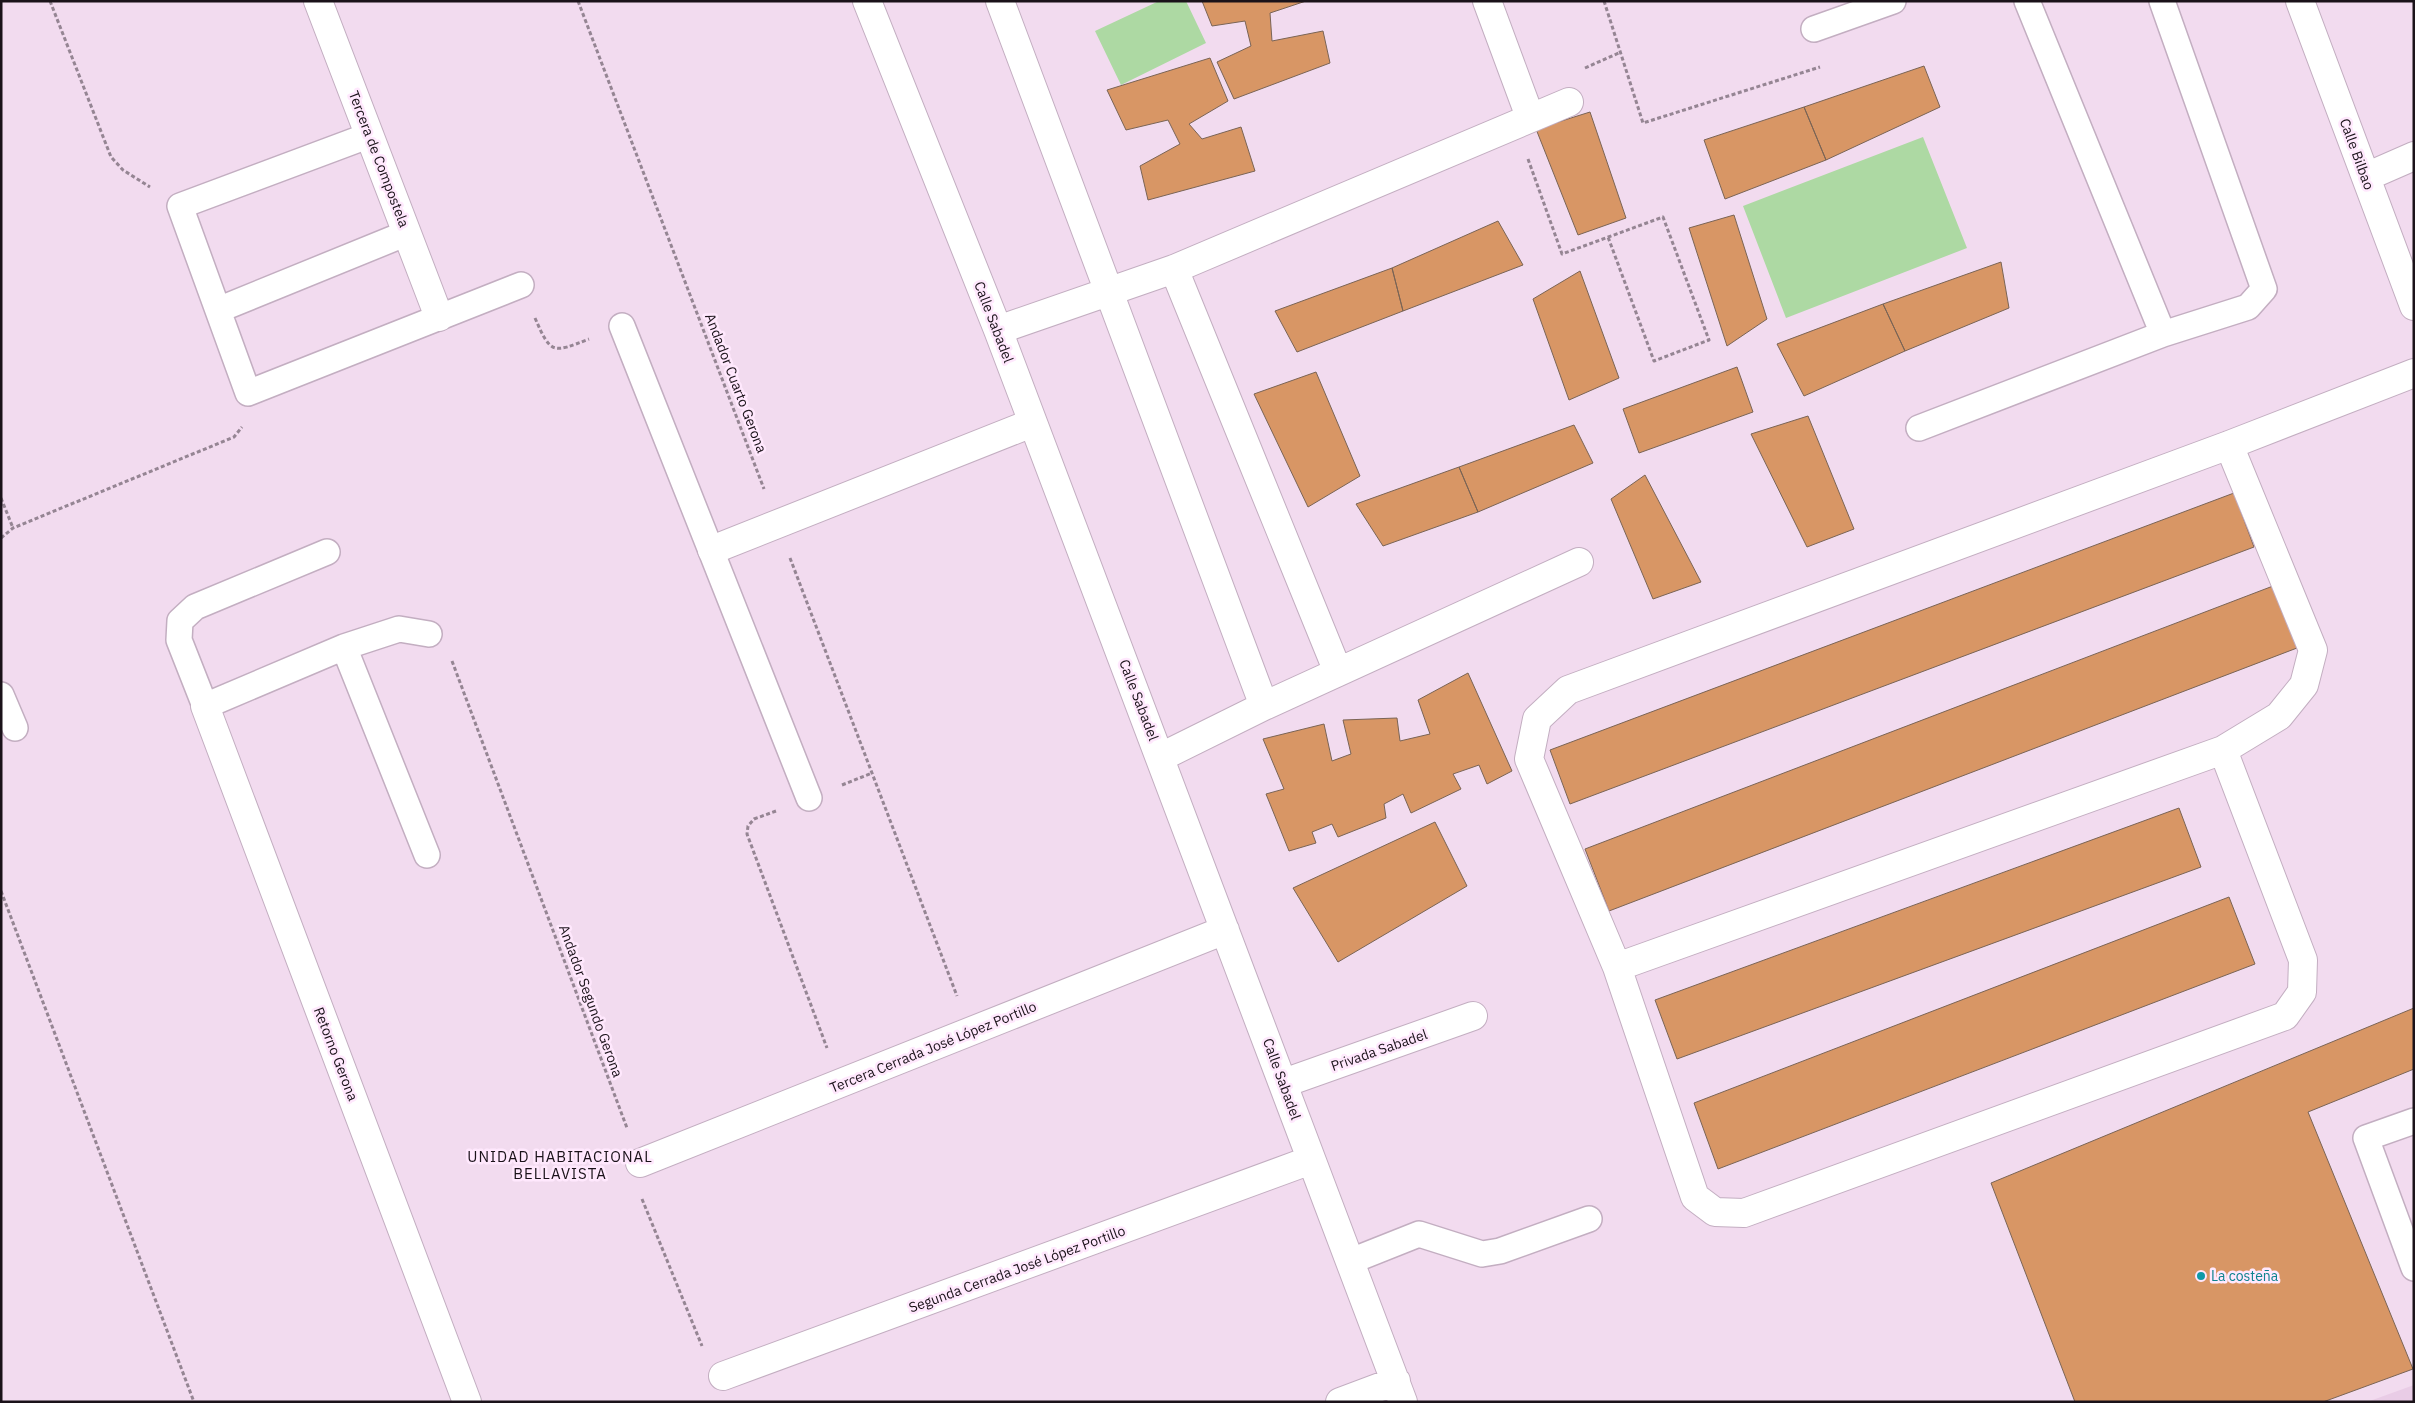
<svg xmlns="http://www.w3.org/2000/svg" width="2415" height="1403" viewBox="0 0 2415 1403" font-family="'IBM Plex Sans',sans-serif">
	<rect width="100%" height="100%" fill="#f2dbef"/>
	<!-- built -->
	<path fill="#e9cce6" d="M 2414,1385 L 2414,1402 L 2367,1402 Z"/>
	<!-- green -->
	<path fill="#add9a3" d="M 1159,1 L 1186,1 L 1206,43 L 1121,85 L 1095,31 Z
		M 1923,137 L 1967,248 L 1786,318 L 1743,206 Z"/>
	<!-- building -->
	<path fill="#d89665" stroke="#7a6455" d="M 1202,1 L 1306,1 L 1270,13 L 1272,41 L 1323,31 L 1330,63 L 1234,99 L 1217,62 L 1251,46 L 1245,21 L 1212,26 Z
		M 1210,58 L 1228,101 L 1189,124 L 1202,139 L 1241,127 L 1255,171 L 1148,200 L 1140,166 L 1180,144 L 1168,120 L 1126,130 L 1107,90 Z
		M 1924,66 L 1940,107 L 1826,160 L 1804,107 Z
		M 1804,107 L 1826,160 L 1725,199 L 1704,140 Z
		M 1590,112 L 1626,218 L 1578,235 L 1536,129 Z
		M 1734,215 L 1767,319 L 1727,346 L 1689,228 Z
		M 1498,221 L 1523,265 L 1403,311 L 1392,268 Z
		M 2001,262 L 2009,308 L 1905,351 L 1883,304 Z
		M 1392,268 L 1403,311 L 1297,352 L 1275,311 Z
		M 1580,271 L 1619,378 L 1569,400 L 1533,299 Z
		M 1883,304 L 1905,351 L 1804,396 L 1777,344 Z
		M 1737,367 L 1753,412 L 1639,453 L 1623,409 Z
		M 1316,372 L 1360,476 L 1308,507 L 1254,394 Z
		M 1808,416 L 1854,529 L 1807,547 L 1751,434 Z
		M 1574,425 L 1593,463 L 1478,512 L 1459,467 Z
		M 1459,467 L 1478,512 L 1383,546 L 1356,504 Z
		M 1645,475 L 1701,582 L 1653,599 L 1611,499 Z
		M 2234,493 L 2254,547 L 1570,804 L 1550,750 Z
		M 2273,586 L 2297,648 L 1609,911 L 1585,849 Z
		M 1468,673 L 1512,771 L 1487,784 L 1479,765 L 1453,774 L 1461,789 L 1411,813 L 1403,794 L 1384,804 L 1386,818 L 1338,837 L 1332,824 L 1312,832 L 1316,843 L 1289,851 L 1266,794 L 1284,789 L 1263,739 L 1324,724 L 1332,761 L 1351,754 L 1343,720 L 1397,718 L 1400,741 L 1430,734 L 1418,700 Z
		M 2179,808 L 2201,867 L 1677,1059 L 1655,1000 Z
		M 1435,822 L 1467,886 L 1338,962 L 1293,888 Z
		M 2229,897 L 2255,964 L 1718,1169 L 1694,1103 Z
		M 2414,1008 L 2414,1069 L 2308,1112 L 2413,1369 L 2323,1402 L 2075,1402 L 1991,1183 Z"/>
	<g fill="none" stroke-linecap="round" stroke-linejoin="round">
		<!-- lane casing -->
		<g stroke="#c3aec1" stroke-width="28">
			<path id="lane" d="M 2027,1 L 2163,334
				M 1814,29 L 1893,1
				M 370,135 L 180,206 L 248,393 L 521,285
				M 218,310 L 407,233
				M 622,326 L 809,798
				M 1919,428 L 2163,334 L 2248,307 L 2264,289 L 2162,1
				M 327,552 L 195,607 L 180,621 L 179,640 L 205,706 L 344,647 L 399,629 L 429,634
				M 344,647 L 427,855
				M 1,695 L 15,728
				M 2414,1121 L 2366,1138 L 2414,1268
				M 1351,1261 L 1419,1234 L 1482,1254 L 1500,1251 L 1589,1219"/>
		</g>
		<!-- street casing -->
		<g stroke="#c3aec1" stroke-width="30">
			<path id="street" d="M 318,1 L 439,317
				M 867,1 L 998,330 L 1403,1402
				M 1000,1 L 1264,706
				M 1487,1 L 1530,117
				M 2300,1 L 2414,306
				M 2366,177 L 2414,156
				M 1174,269 L 1569,102
				M 998,330 L 1174,269 L 1338,672
				M 712,550 L 1032,423
				M 205,706 L 467,1402
				M 2223,750 L 2303,960 L 2302,992 L 2285,1016 L 1744,1213 L 1715,1212 L 1695,1197 L 1617,967 L 1529,759 L 1537,719 L 1568,690 L 2229,445 L 2414,373
				M 1161,757 L 1264,706 L 1579,562
				M 1617,967 L 2223,750 L 2279,716 L 2304,685 L 2313,650 L 2229,445
				M 1284,1083 L 1473,1016
				M 640,1163 L 1225,930
				M 723,1376 L 1311,1160
				M 1340,1402 L 1396,1381"/>
		</g>
		<!-- path -->
		<path stroke="#958593" stroke-width="3" stroke-dasharray="4 2.5" stroke-linecap="butt" d="M 50,1 L 111,157 L 123,170 L 150,187
			M 578,1 L 764,489
			M 1604,1 L 1643,123 L 1820,67
			M 1585,68 L 1621,52
			M 1528,159 L 1562,254 L 1663,217 L 1709,340 L 1654,361 L 1608,237
			M 535,318 C 551,355 553,353 589,339
			M 1,498 L 13,528
			M 1,538 L 13,528 L 234,437 L 242,427
			M 790,558 L 957,996
			M 452,661 L 627,1128
			M 842,785 L 872,773
			M 776,811 L 754,819 L 748,826 L 747,834 L 827,1048
			M 1,891 L 194,1402
			M 642,1199 L 702,1346"/>
		<!-- lane -->
		<use href="#lane" stroke="#fff" stroke-width="25"/>
		<!-- street -->
		<use href="#street" stroke="#fff" stroke-width="28"/>
	</g>
	<!-- markers -->
	<circle fill="#0f9aa8" stroke="#ffe8fd" stroke-width="2" cx="2201" cy="1276" r="5"/>
	<g text-anchor="middle" dominant-baseline="central" stroke-width="5" stroke-linejoin="round" paint-order="stroke">
		<!-- street labels -->
		<g font-size="14" fill="#1a1219" stroke="#ffe8fd">
			<text transform="translate(2357 154) rotate(70)">Calle Bilbao</text>
			<text transform="translate(379 159) rotate(69)">Tercera de Compostela</text>
			<text transform="translate(994 322) rotate(69)">Calle Sabadel</text>
			<text transform="translate(736 383) rotate(69)">Andador Cuarto Gerona</text>
			<text transform="translate(1139 700) rotate(69)">Calle Sabadel</text>
			<text transform="translate(591 1001) rotate(70)">Andador Segundo Gerona</text>
			<text transform="translate(933 1047) rotate(-22)">Tercera Cerrada José López Portillo</text>
			<text transform="translate(1379 1050) rotate(-19)">Privada Sabadel</text>
			<text transform="translate(336 1054) rotate(69)">Retorno Gerona</text>
			<text transform="translate(1282 1079) rotate(70)">Calle Sabadel</text>
			<text transform="translate(1017 1269) rotate(-20)">Segunda Cerrada José López Portillo</text>
		</g>
		<!-- culture labels -->
		<g font-size="14" fill="#0d838f" stroke="#ffe8fd" text-anchor="start">
			<text x="2211" y="1276">La costeña</text>
		</g>
		<!-- neighbourhood labels -->
		<g font-size="15" letter-spacing="1" fill="#1a1219" stroke="#ffe8fd">
			<text x="560" y="1156">UNIDAD HABITACIONAL<tspan x="560" dy="17">BELLAVISTA</tspan></text>
		</g>
	</g>
	<!-- border -->
	<rect width="2415" height="1403" fill="none" stroke="#1a1219" stroke-width="5"/>
</svg>
